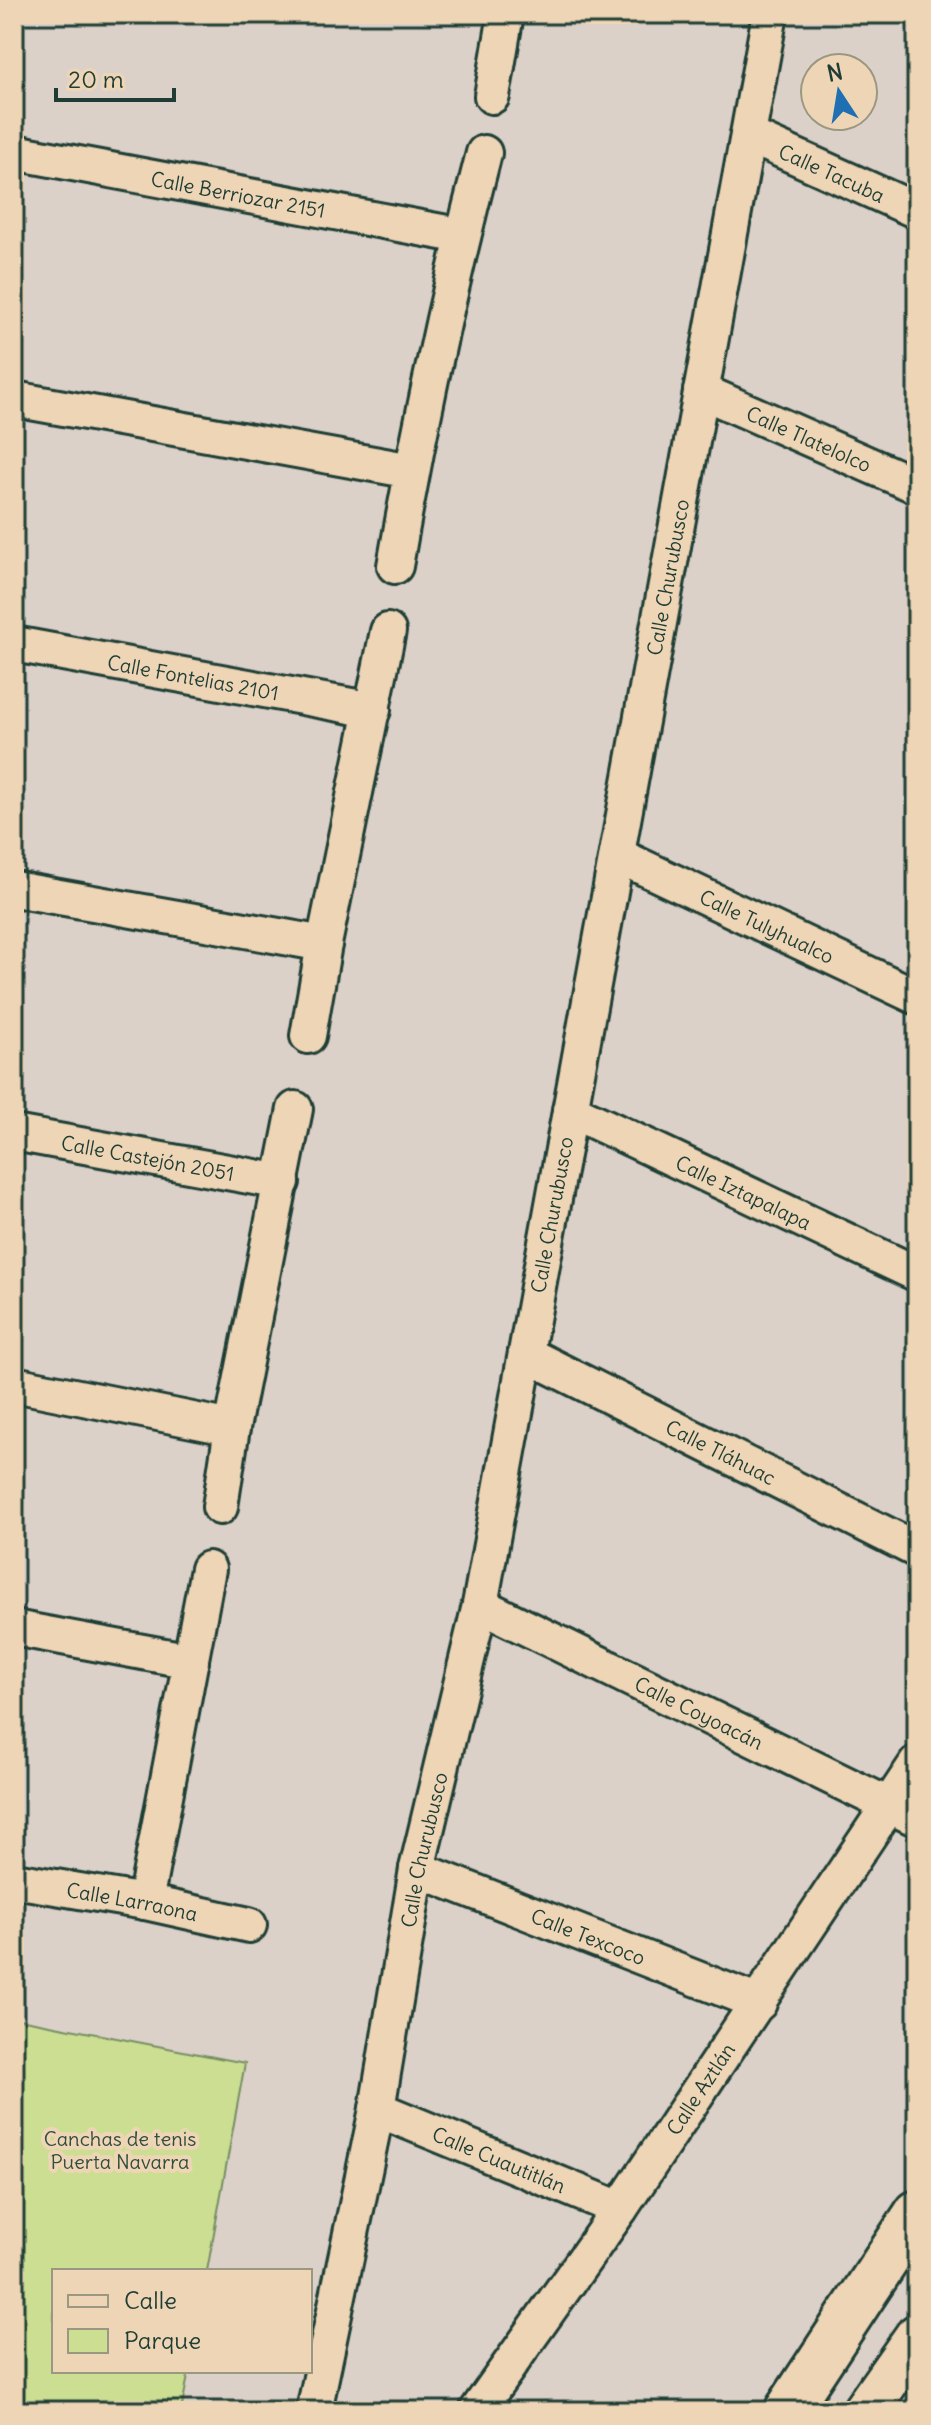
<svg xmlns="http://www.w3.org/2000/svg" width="931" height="2425" viewBox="0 0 931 2425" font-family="Delius,sans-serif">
	<rect width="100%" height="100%" fill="#dcd1c9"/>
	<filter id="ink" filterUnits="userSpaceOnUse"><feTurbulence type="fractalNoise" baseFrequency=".0125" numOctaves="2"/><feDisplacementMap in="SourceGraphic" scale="16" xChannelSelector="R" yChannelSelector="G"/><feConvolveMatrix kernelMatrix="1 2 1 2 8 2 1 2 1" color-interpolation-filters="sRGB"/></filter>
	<g filter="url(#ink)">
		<!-- green -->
		<path fill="#ccde92" stroke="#768e63" stroke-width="2" d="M 14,2018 L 245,2063 L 207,2271 L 54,2271 L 54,2371 L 189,2371 L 181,2411 L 14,2411 Z"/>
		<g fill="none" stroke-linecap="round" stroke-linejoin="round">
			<!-- street casing -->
			<g stroke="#1f3d34" stroke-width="40">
				<g id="street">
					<path d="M 492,96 L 506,14"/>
					<path id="s1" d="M 748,135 L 917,211"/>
					<path id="s2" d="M 14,152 L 463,236"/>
					<path id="s3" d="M 701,391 L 917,486"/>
					<path d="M 14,399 L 412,471"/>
					<path d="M 395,566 C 419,427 449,289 484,153"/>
					<path id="s4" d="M 14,644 L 373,710"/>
					<path id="s5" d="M 617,855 L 917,997"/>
					<path d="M 14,889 L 324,944"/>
					<path d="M 308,1036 L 324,944 L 388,631"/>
					<path id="s6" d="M 570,1110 L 917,1274"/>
					<path id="s7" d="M 14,1133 L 282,1182"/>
					<path id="s8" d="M 526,1354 L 917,1550"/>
					<path d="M 14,1384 L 232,1428"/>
					<path d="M 220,1507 L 232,1428 L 295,1109"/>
					<path id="s9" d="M 480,1605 L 917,1819"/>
					<path d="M 14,1628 L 191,1661"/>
					<path id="s10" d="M 417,1869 L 759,2003"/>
					<path id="s11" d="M 14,1880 L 145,1902 L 249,1925"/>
					<path d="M 145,1902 L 208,1569"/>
					<path id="s12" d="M 377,2109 L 620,2209"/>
					<path id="s13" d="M 314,2411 L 377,2109 L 417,1869 L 480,1605 L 770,14"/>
					<path id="s14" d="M 477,2411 L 620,2209 L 917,1763"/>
				</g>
			</g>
			<!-- secondary casing -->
			<g stroke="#1f3d34" stroke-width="50">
				<path id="secondary" d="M 787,2411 L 917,2213
					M 865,2411 L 917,2337"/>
			</g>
			<!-- street -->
			<use href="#street" stroke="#eed5b6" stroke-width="34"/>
			<!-- secondary -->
			<use href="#secondary" stroke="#eed5b6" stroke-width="44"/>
		</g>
	</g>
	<g text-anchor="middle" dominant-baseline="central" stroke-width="8" stroke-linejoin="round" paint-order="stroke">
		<!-- street labels -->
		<g font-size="20" fill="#1f3d34" stroke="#eed5b6">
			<text stroke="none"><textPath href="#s1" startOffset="92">Calle Tacuba</textPath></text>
			<text stroke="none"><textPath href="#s2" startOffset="228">Calle Berriozar 2151</textPath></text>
			<text stroke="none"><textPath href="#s3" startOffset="118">Calle Tlatelolco</textPath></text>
			<text stroke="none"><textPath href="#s13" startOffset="1868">Calle Churubusco</textPath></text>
			<text stroke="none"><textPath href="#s4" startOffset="182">Calle Fontelias 2101</textPath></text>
			<text stroke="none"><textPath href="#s5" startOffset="166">Calle Tulyhualco</textPath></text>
			<text stroke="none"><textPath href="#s7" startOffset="136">Calle Castejón 2051</textPath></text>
			<text stroke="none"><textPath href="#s6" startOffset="192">Calle Iztapalapa</textPath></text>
			<text stroke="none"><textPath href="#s13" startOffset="1220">Calle Churubusco</textPath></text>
			<text stroke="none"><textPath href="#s8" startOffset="218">Calle Tláhuac</textPath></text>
			<text stroke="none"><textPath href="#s9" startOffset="244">Calle Coyoacán</textPath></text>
			<text stroke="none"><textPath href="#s13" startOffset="572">Calle Churubusco</textPath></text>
			<text stroke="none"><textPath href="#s11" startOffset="120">Calle Larraona</textPath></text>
			<text stroke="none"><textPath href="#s10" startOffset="184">Calle Texcoco</textPath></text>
			<text stroke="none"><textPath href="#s14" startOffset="392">Calle Aztlán</textPath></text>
			<text stroke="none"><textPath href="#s12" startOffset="132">Calle Cuautitlán</textPath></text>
		</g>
		<!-- park labels -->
		<g font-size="20" fill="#304d3d" stroke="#eed5b6">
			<text x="120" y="2138">Canchas de tenis<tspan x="120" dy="23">Puerta Navarra</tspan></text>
		</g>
	</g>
	<!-- margin -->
	<rect width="931" height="2425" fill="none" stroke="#eed5b6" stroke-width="48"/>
	<rect x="24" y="24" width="883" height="2377" fill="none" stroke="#1f3d34" stroke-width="3" filter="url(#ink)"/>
	<!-- legend -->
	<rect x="52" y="2269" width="260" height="104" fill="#eed5b6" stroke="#9b9882" stroke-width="2"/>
	<rect x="68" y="2295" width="40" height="12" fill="#eed5b6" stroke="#9b9882" stroke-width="2"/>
	<text x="124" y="2309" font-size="24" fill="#1f3d34">Calle</text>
	<rect x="68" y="2329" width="40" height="24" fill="#ccde92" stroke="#9b9882" stroke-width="2"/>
	<text x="124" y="2349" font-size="24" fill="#1f3d34">Parque</text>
	<!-- north arrow -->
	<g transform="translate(839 92) rotate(348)"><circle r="38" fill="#eed5b6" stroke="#9b9882" stroke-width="2"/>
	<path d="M0-6L14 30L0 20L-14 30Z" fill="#1f6fb2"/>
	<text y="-12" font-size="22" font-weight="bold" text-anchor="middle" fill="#1f3d34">N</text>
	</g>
	<!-- scale -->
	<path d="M56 88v12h118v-12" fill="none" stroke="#1f3d34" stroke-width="4"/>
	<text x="68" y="88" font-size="24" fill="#1f3d34" stroke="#eed5b6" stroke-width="6" paint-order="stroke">20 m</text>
</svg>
